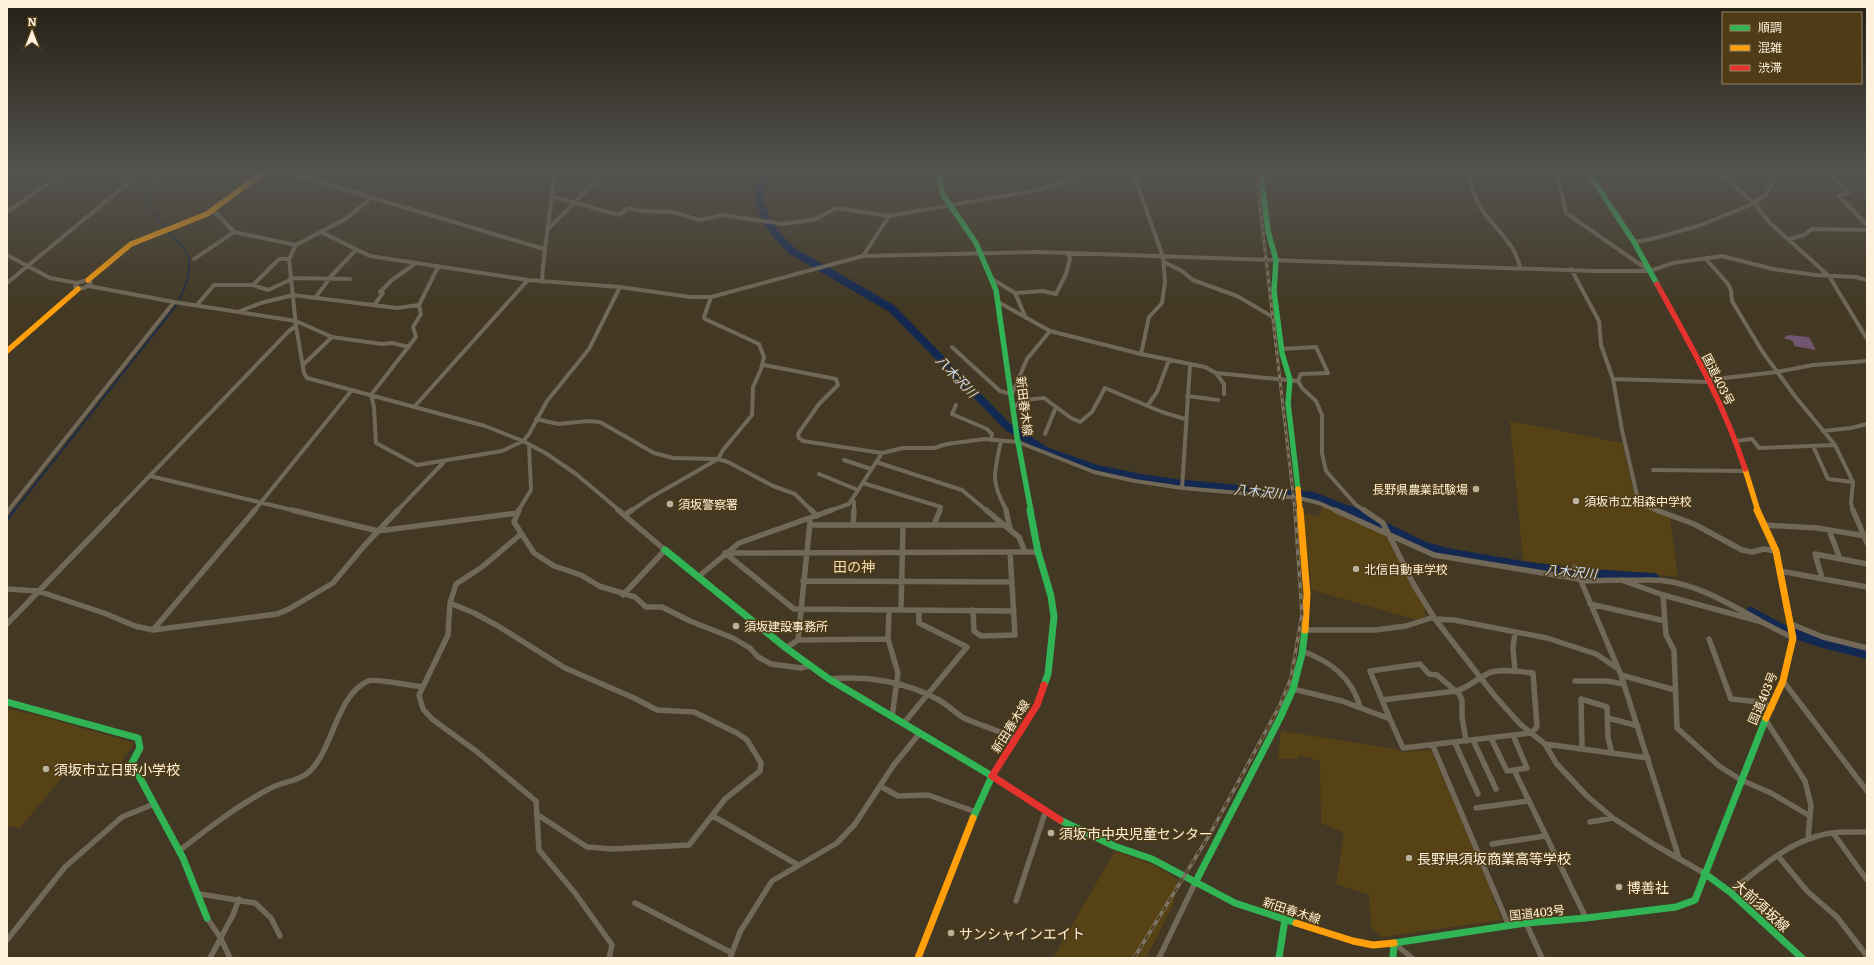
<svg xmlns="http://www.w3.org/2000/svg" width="1874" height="965" viewBox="0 0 1874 965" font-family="Literata,'Noto Sans JP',serif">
	<rect width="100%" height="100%" fill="#423823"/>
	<!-- built -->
	<path fill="#574215" d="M 1510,421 L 1622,443 L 1636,503 L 1670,518 L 1678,577 L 1523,561 Z
		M 1322,506 L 1386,535 L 1408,580 L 1424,606 L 1425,617 L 1417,620 L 1312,590 L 1303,513 L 1320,517 Z
		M 7,709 L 43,717 L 134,743 L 120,764 L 92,761 L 80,774 L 66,773 L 20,828 L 7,826 Z
		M 1281,731 L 1396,749 L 1402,752 L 1431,750 L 1492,892 L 1493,899 L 1502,920 L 1383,937 L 1371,928 L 1369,895 L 1336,884 L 1344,833 L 1321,823 L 1320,761 L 1299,755 L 1298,759 L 1278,759 Z
		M 1115,851 L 1156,866 L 1178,880 L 1173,905 L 1146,958 L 1053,958 Z"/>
	<!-- green -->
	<path fill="#725671" d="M 1788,335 L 1809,337 L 1816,350 L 1794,346 L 1793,341 L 1784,338 Z"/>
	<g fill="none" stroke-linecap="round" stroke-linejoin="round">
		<!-- stream-far1 -->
		<path stroke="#142951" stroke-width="1.5" d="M 161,172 L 146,194 L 146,205 L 166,228
			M 168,231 L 183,247 L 189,258
			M 14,511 L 175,307 C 184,292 190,278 189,260"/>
		<!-- stream -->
		<path stroke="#142951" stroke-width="2" d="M 7,520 L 15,510"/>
		<!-- river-far1 -->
		<path stroke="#142951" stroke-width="8" d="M 765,172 C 764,178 761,184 760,190 C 757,214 776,236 792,251 L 891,308 L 1008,427 L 1046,451 L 1097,469 L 1141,478 L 1175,483 L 1313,496 L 1351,511"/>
		<!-- river -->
		<path stroke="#142951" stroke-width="10" d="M 1349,510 L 1425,547 L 1452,554 L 1535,568 L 1588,574 L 1654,578
			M 1750,612 L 1784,630 L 1823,643 L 1867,654"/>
		<!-- street-far1 -->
		<path stroke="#716858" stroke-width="4" d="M 287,172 L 544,249
			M 1133,172 L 1163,257 L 1165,282 L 1162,303 L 1149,317 L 1141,354
			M 1467,172 C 1471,184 1475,200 1482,210 C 1496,230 1514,242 1520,267
			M 1557,172 L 1566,213 L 1648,270
			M 1719,172 L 1754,203 L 1770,223 L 1829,276 L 1867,339
			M 1829,172 L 1848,193 L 1839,196 L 1867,225
			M 155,183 L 165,172
			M 551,196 L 619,215 L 628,208 L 643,211 L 673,212 L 699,220 L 723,215 L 783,224 L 816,219 L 836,208 L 889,216
			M 372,197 L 347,218 L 296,245 L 289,259 L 296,326 L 304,373 L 307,378 L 485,426 L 523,441 L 547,454 L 576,474 L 620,511
			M 213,210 L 234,232 L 296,245
			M 7,212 L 65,172
			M 549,228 L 605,172
			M 321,232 L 370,256 L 528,280 L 620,287 L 690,297 L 711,297 L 863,256 L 1039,252 L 1595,271 L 1650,271 L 1673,263 L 1722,256 L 1773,269 L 1816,275 L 1856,277 L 1867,280
			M 1789,239 L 1804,235 L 1812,229 L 1867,230
			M 1634,242 L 1652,239 L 1698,226 L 1753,204 L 1766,195 L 1778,172
			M 7,255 L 50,278 L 77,283
			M 863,256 L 889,216 L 1037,190 L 1056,185 L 1084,172
			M 1705,258 L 1728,284 L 1731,290 L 1732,301 L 1762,351 L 1794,395 L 1835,445 L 1853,482 L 1851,503 L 1853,511
			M 194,259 L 234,232
			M 1164,262 L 1182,271 L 1193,280 L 1237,296 L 1278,320
			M 1571,269 L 1599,321 L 1601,345 L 1613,379 L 1622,430 L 1639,504 L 1659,511
			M 290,278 L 350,279
			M 992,279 L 1015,293 L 1026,318
			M 88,280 L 91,283 C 86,288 82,290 75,287 L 77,283 Z
			M 542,282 C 544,245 551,209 555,172
			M 7,283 L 133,179
			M 253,285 L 268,290 L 290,280
			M 89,286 L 174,302 L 296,321 L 332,337 L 381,344 L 392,343 L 409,347
			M 1015,293 L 1043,291 L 1056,294 L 1066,274 L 1070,258 L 1067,253
			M 315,298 L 333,274 L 356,250
			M 998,302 L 1050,331 L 1141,354 L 1205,367 L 1216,373 L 1298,381
			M 197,305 L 214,285 L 253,285 L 279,259 L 289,259
			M 374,305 L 383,293 L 380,292 L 392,280 L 416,263
			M 240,311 L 261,303 L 293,295 L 397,308 L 419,305
			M 952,347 L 1000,391 L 1012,394 L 1027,359 L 1050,331
			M 1281,349 L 1316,347 L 1328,373 L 1301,374 L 1298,381 L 1302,388 L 1316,401 L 1322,415 L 1322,453 L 1326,471 L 1356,505 L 1365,511
			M 303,365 L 332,337
			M 764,365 L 836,379 L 838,385 L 819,404 L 798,434 L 799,438 L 803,441 L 882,453 L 903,448 L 934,448 L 947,444 L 985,439 L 1018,442 L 1094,472 L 1135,481 L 1182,488 L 1299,498 L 1319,503 L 1337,511
			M 1216,373 L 1224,384 L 1224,394
			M 1613,379 L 1708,382
			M 1707,380 L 1777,372 L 1813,365 L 1867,361
			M 371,395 L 374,407 L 376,443 L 417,465 L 502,451 L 523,441 L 529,434 L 547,401 L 589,349 L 620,287
			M 371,395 L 416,337 L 413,327 L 421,314 L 419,305 L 438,267
			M 1187,396 L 1218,400
			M 956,405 L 952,414 L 987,429 L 992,434 L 991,440
			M 1148,405 L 1157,392 L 1169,360
			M 415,406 L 528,280
			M 1014,407 L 1023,400 L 1044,398 L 1071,418 L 1080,422 L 1092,412 L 1105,388 L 1162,412 L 1185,419
			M 536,419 L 558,424 L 588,421 L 600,422 L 654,453 L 673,458 L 718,459 L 728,462 L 773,486 L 795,494 L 812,511
			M 1823,431 L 1851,428 L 1867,424
			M 1045,434 L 1056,407
			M 1001,441 C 994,473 990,482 1007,511
			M 1735,441 L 1752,439 L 1759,448 L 1835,445
			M 1813,446 L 1828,479 L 1853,482
			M 844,460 L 871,469
			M 876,462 L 962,490 L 987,511
			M 1653,470 L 1745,471
			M 819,474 L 858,490
			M 150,476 L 296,511
			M 863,483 L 941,507 L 939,511
			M 1182,488 L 1190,365
			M 852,500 L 854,502 L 854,511
			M 8,511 L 174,302
			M 116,511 L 289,331 L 296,326
			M 254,511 L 352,390
			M 397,511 L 444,462
			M 518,511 L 531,490 L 529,445
			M 631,511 L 650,498 L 718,459 L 723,450 L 752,415 L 753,387 L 761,369 L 764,357 L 759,344 L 705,319 L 704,317 L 711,297
			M 829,511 L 849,504 L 882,453"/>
		<!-- street -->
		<path stroke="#716858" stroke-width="5.5" d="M 292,510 L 378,531 L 517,513
			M 519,510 L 514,522 L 534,553 L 554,566 L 581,575 L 599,586 L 635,597 L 646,607 L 662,607 L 690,621 L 733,638 L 750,648 L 758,657 L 771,664 L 801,668 L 811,665
			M 618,510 L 665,550 L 623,595
			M 811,510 L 817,516
			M 986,510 L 1004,525
			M 1006,510 L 1010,529
			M 1335,510 L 1434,555 L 1579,579
			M 1364,510 L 1383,523 L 1415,587 L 1435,619 L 1494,695 L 1520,724 L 1545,744 L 1556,763 L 1587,796 L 1613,818 L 1655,845 L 1704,873
			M 1656,510 L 1694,524 L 1742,550 L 1752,552 L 1764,549 L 1776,551
			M 1853,510 L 1867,543
			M 7,512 L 8,510
			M 625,515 L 632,510
			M 810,525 L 1004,525 L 1019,537 L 1025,552
			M 853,525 L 854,510
			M 934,525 L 940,510
			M 1764,525 L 1817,528 L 1866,536
			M 1829,530 L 1840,559
			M 521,534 L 482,567 L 456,584 L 450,603 L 448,635 L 419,695 L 423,709 L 432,719 L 476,751 L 536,801 L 539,850 L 575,893 L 612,945 L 609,958
			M 725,553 L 1038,552
			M 725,553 L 794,609 L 1014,611
			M 1575,567 L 1621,675 L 1679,858
			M 1780,571 L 1867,587
			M 698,577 L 739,543 L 832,510
			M 1822,578 L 1815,554 L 1867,564
			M 1621,580 C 1635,581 1650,579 1665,581 C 1699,585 1729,604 1759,620
			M 803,581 L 1012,582
			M 1581,581 L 1621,580 L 1663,595
			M 7,589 L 38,591 L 104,613 L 135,626 L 153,630 L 277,614 L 289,609 L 333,583 L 364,546 L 398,510
			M 450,603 L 474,613 L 498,626 L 565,668 L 634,698 L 657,710 L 694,712 L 737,733 L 747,740 L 761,763 L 760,771 L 725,799 L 689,845 L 613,849 L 587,847 L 538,815
			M 1590,604 L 1665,621
			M 901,610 L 903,525
			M 973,610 L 974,631 L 981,636 L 1015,635 L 1010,552
			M 1435,619 L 1454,620 L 1547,638 L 1596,654 L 1617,668
			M 7,624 L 117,510
			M 1791,624 L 1823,637 L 1867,648
			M 153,630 L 255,510
			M 1305,630 L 1375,630 L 1406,626 L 1434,617
			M 1515,632 L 1513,648 L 1515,671
			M 1793,638 L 1762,622 L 1663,595 L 1666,635 L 1674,650 L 1677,728 L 1719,766 L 1741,780 L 1771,793 L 1810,816
			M 888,639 L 898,673 L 892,717
			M 1709,639 L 1731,699 L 1760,702 L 1772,708
			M 798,640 L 810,522
			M 786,648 L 798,640 L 888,639 L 889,610
			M 1302,651 C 1330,661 1352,677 1360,707
			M 1621,675 L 1675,690
			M 829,679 C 866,675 907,682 939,700 C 948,705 955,713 964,718 C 981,726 999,730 1015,739
			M 1575,681 L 1607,681 L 1623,684
			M 1783,681 L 1867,791
			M 1293,689 L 1342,701 L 1390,719 L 1403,748 L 1531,733 L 1537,727 L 1533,673 C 1522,672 1499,668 1489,673 C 1476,679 1470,687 1456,691 L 1382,700
			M 1608,718 L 1638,726
			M 1390,719 L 1370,671 L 1420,664 L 1429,674 L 1437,675 L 1459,694 L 1462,700 L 1462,717 L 1466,741
			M 1765,719 L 1805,781 L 1811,805 L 1808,839
			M 903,724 L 967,647 L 919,623 L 919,610
			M 1513,735 L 1527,768 L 1514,770
			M 1491,738 L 1507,771 L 1514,770 L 1586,918
			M 1473,740 L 1496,789
			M 1455,743 L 1478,794
			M 1545,744 L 1648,758
			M 1433,746 L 1509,926
			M 1582,749 L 1581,699 L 1607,707 L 1608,738 L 1612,753
			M 880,786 L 898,796 L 928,795 L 976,812
			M 1476,808 L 1528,801
			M 713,816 L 798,865
			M 1590,822 L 1613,818
			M 1833,833 L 1867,880
			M 1492,844 L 1545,836
			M 179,851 C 207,829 237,806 269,789 C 282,781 299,782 310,771 C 334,747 336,696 368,681 C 374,678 413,686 422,687
			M 1778,856 L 1807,891 L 1837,917 L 1867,956
			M 1730,892 C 1757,871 1784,845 1818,836 C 1834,831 1850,832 1867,832
			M 200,894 L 255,903 L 271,918 L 280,936
			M 1016,901 L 1046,810
			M 635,903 L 732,953
			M 207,918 L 220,937 L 230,958
			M 1526,923 L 1542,958
			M 7,940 L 65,867 L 122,817 L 154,804
			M 1395,944 L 1412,958
			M 210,958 L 233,915 L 239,899
			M 730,958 L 740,932 L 772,881 L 837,843 L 855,824 L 893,766 L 919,734
			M 1159,958 L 1195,883"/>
		<!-- fast-far1 -->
		<path stroke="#30b455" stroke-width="5.5" d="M 937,172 L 943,195 L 976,243 L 996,290 L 1017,437 L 1031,511
			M 1261,172 L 1268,231 L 1276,260 L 1274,291 L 1282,353 L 1290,380 L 1288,403 L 1298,489
			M 1588,172 L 1634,242 L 1657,284"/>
		<!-- fast -->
		<path stroke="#30b455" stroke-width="7" d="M 1030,510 L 1038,552 L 1051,596 L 1054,617 L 1048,674 L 1044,685
			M 665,550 L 786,648 L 829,679 L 992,776 L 973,818
			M 7,702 L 138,738 L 140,748 L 132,763 L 183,858 L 207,918
			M 1060,820 L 1114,846 L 1152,859 L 1235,903 L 1296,923
			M 1704,873 L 1730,892 L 1802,958
			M 1195,883 L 1280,718 L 1293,689 L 1302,654 L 1305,630
			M 1279,958 L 1285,919
			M 1393,958 L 1394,943 L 1526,923 L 1586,918 L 1676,907 L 1695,900 L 1766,718"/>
		<!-- slow-far1 -->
		<path stroke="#ff9f0a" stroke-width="5.5" d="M 88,280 L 131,244 L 207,214 L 264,172
			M 7,351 L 78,289
			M 1745,469 L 1758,511
			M 1298,489 L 1300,511"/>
		<!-- slow -->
		<path stroke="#ff9f0a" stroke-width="7" d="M 1300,510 L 1307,594 L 1305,630
			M 1757,510 L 1776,551 L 1793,638 L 1783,681 L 1766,718
			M 1296,923 L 1353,941 L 1373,945 L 1394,943
			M 918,958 L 973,818"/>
		<!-- jam-far1 -->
		<path stroke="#e5322d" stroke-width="5.5" d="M 1657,284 C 1690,344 1724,403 1745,469"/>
		<!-- jam -->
		<path stroke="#e5322d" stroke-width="7" d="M 1044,685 L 1037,705 L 992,776 L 1060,820"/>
		<!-- rail-far1 casing -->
		<g stroke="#7b7464" stroke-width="3">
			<path id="rail-far1" d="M 1256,172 L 1295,511"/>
		</g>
		<!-- rail casing -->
		<g stroke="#7b7464" stroke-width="3.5">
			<path id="rail" d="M 1134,958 L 1210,834 L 1280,705 L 1291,678 L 1302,614 L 1295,510"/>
		</g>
		<!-- rail-far1 -->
		<use href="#rail-far1" stroke="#4f3c16" stroke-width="1.5" stroke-dasharray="4" stroke-linecap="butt"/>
		<!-- rail -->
		<use href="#rail" stroke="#4f3c16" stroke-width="2" stroke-dasharray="5.5" stroke-linecap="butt"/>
	</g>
	<!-- sky -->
	<linearGradient id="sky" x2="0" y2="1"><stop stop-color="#241f13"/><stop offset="0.56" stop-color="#545350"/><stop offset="1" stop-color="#545350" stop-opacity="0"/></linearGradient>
	<rect width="1874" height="307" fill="url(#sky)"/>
	<!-- markers -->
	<g fill="#bcb19c" stroke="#4f3c16" stroke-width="1.5">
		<circle cx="1476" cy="489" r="4"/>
		<circle cx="1576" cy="501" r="4"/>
		<circle cx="670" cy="504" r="4"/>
		<circle cx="1356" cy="569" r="4"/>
		<circle cx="736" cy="626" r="4"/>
		<circle cx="46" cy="769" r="4"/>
		<circle cx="1051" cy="833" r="4"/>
		<circle cx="1409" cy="858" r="4"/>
		<circle cx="1619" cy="887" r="4"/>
		<circle cx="951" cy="933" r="4"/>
	</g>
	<g text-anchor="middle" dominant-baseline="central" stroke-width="3" stroke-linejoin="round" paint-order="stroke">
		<!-- street labels -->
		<g font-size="12" fill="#fef2dd" stroke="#4f3c16">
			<text transform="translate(1719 379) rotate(63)">国道403号</text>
			<text transform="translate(1025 406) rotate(83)">新田春木線</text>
			<text transform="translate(1762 698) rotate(-67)">国道403号</text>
			<text transform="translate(1010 726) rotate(-58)">新田春木線</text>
			<text transform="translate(1292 910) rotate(18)">新田春木線</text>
			<text transform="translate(1537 912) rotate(-6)">国道403号</text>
		</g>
		<!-- poi labels -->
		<g font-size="12" fill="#fef2dd" stroke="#4f3c16" text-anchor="start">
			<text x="1468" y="489" text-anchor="end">長野県農業試験場</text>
			<text x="1584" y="501">須坂市立相森中学校</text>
			<text x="678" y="504">須坂警察署</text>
			<text x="1364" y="569">北信自動車学校</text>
			<text x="744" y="626">須坂建設事務所</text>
		</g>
		<!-- water labels -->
		<g font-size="13" font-style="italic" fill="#cbdefe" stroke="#4f3c16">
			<text transform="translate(957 376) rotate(46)">八木沢川</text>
			<text transform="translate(1260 491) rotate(6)">八木沢川</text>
			<text transform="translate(1571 571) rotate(5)">八木沢川</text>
		</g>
		<!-- quarter labels -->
		<g font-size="14" fill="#f3dbb2" stroke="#4f3c16">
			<text x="854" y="566">田の神</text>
		</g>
		<!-- near-poi labels -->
		<g font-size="14" fill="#fef2dd" stroke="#4f3c16" text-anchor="start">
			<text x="54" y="769">須坂市立日野小学校</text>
			<text x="1059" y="833">須坂市中央児童センター</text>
			<text x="1417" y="858">長野県須坂商業高等学校</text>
			<text x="1627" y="887">博善社</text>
			<text x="959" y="933">サンシャインエイト</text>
		</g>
		<!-- near-street labels -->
		<g font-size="14" fill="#fef2dd" stroke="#4f3c16">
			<text transform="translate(1762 905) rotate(42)">大前須坂線</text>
		</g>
	</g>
	<!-- border -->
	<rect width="1874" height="965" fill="none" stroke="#fef2dd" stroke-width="16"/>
	<!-- legend -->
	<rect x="1722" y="12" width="140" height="72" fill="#4f3c16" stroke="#958566"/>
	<rect x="1730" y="25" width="20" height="6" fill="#30b455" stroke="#958566"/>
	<text x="1758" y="32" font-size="12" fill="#fef2dd">順調</text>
	<rect x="1730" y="45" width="20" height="6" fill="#ff9f0a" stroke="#958566"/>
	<text x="1758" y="52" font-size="12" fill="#fef2dd">混雑</text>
	<rect x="1730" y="65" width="20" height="6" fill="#e5322d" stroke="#958566"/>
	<text x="1758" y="72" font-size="12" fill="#fef2dd">渋滞</text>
	<!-- north arrow -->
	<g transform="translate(32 32)" stroke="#4f3c16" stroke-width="3" paint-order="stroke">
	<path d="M0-3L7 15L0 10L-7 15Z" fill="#fef2dd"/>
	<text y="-6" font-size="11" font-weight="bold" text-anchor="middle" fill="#fef2dd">N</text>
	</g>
</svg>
